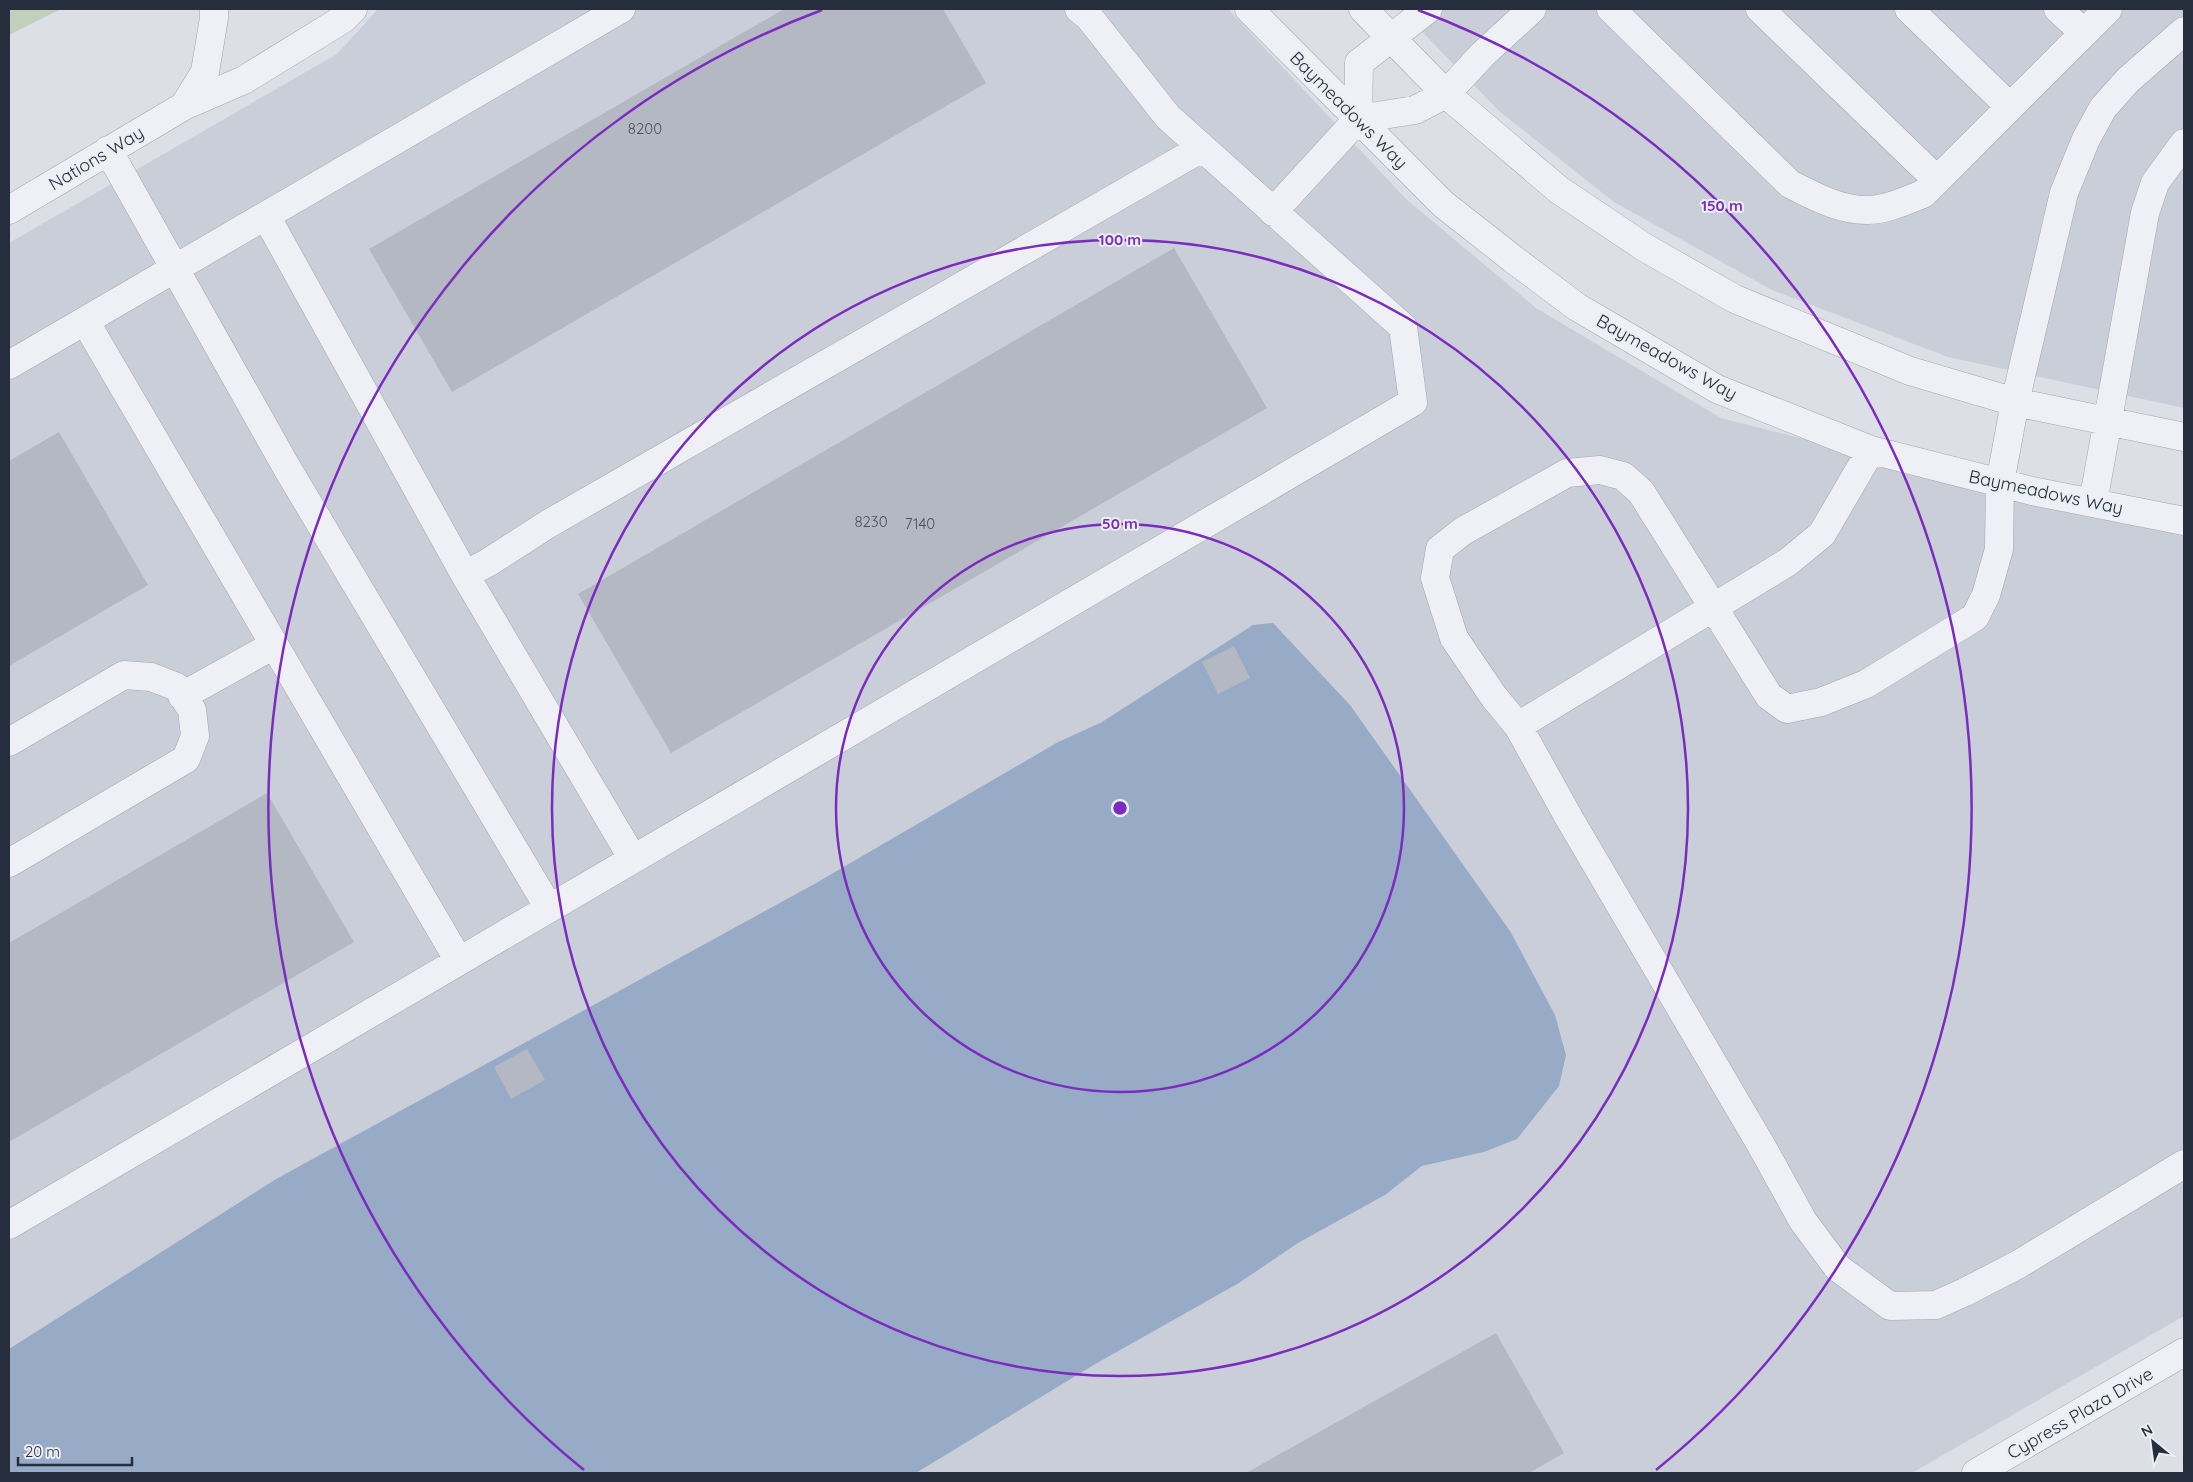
<svg xmlns="http://www.w3.org/2000/svg" width="2193" height="1482" viewBox="0 0 2193 1482" font-family="Quicksand,sans-serif">
	<rect width="100%" height="100%" fill="#dcdfe6"/>
	<!-- built -->
	<path fill="#caced8" d="M 378,9 L 1228,9 L 1406,199 L 1536,308 L 1721,418 L 2184,535 L 2184,1316 L 1912,1473 L 916,1473 L 1092,1366 L 1239,1283 L 1298,1243 L 1385,1195 L 1422,1166 L 1484,1152 L 1102,722 L 1058,742 L 816,883 L 276,1179 L 9,1349 L 9,243 L 337,54 Z
		M 1400,9 L 2184,9 L 2184,408 L 1948,357 L 1772,290 L 1614,202 L 1499,111 Z"/>
	<!-- green -->
	<path fill="#c1d0bd" d="M 9,9 L 61,9 L 9,35 Z"/>
	<!-- water -->
	<path fill="#97aac6" d="M 1273,623 L 1350,705 L 1510,931 L 1555,1015 L 1566,1055 L 1559,1086 L 1517,1139 L 1484,1152 L 1422,1166 L 1385,1195 L 1298,1243 L 1239,1283 L 1092,1366 L 916,1473 L 9,1473 L 9,1349 L 276,1179 L 816,883 L 1058,742 L 1102,722 L 1253,625 Z"/>
	<!-- building -->
	<path fill="#b4b8c3" d="M 784,9 L 943,9 L 986,83 L 452,392 L 369,249 Z
		M 1174,248 L 1267,408 L 671,753 L 578,594 Z
		M 59,432 L 148,585 L 9,666 L 9,461 Z
		M 1234,646 L 1250,678 L 1218,694 L 1202,662 Z
		M 267,793 L 354,942 L 9,1142 L 9,943 Z
		M 527,1049 L 545,1080 L 511,1099 L 494,1067 Z
		M 1496,1333 L 1564,1453 L 1529,1473 L 1246,1473 Z"/>
	<g fill="none" stroke-linecap="round" stroke-linejoin="round">
		<!-- minor casing -->
		<g stroke="#a2a6b0" stroke-width="29">
			<path id="minor" d="M 1249,9 L 1443,204 L 1513,259 L 1577,307 L 1717,389 L 1871,450 L 2032,491 L 2184,521
				M 1363,9 L 1446,94 L 1559,190 L 1644,247 L 1735,299 L 1910,371 L 2015,402 L 2184,437
				M 1611,9 L 1790,184 C 1814,196 1839,210 1867,210 C 1886,210 1905,201 1923,194 L 2108,9
				M 1760,9 L 1937,180
				M 1909,9 L 2010,107
				M 2058,9 L 2084,33
				M 184,106 L 205,72 L 214,18 L 214,9
				M 1358,119 L 1359,63 L 1428,9
				M 108,150 L 287,468 L 549,908
				M 9,210 L 184,106 L 244,80 L 343,19 L 353,9
				M 1273,212 L 1358,119 L 1415,110 L 1446,94 L 1482,55 L 1532,9
				M 266,216 L 465,575
				M 85,321 L 459,961
				M 9,365 L 621,9
				M 1871,450 L 1822,534 L 1788,562 L 1518,726 L 1494,697 L 1454,638 L 1435,578 L 1440,549 L 1463,531 L 1567,473 L 1600,470 L 1623,476 L 1641,492 L 1769,696 L 1787,709 L 1821,702 L 1866,684 L 1975,617 L 1986,595 L 1999,549 L 2000,483 L 2015,402 L 2064,193 L 2086,139 L 2103,108 L 2128,80 L 2184,31
				M 2093,503 L 2145,213 L 2155,183 L 2184,143
				M 182,696 L 274,645
				M 1518,726 L 1569,818 L 1761,1145 L 1803,1221 L 1838,1268 L 1890,1306 L 1936,1305 L 1965,1292 L 2019,1264 L 2184,1164
				M 9,742 L 124,675 L 151,677 L 177,687 L 192,710 L 195,736 L 186,759 L 9,863
				M 633,859 L 465,575 L 489,562 L 548,524 L 1202,148
				M 9,1225 L 1413,402 L 1403,327 L 1168,117 L 1089,17 L 1079,9
				M 1976,1473 L 2184,1352"/>
		</g>
		<!-- minor -->
		<use href="#minor" stroke="#eff0f5" stroke-width="28"/>
	</g>
	<!-- distance rings -->
	<g fill="none" stroke="#7b2cbf" stroke-width="2.5">
		<circle cx="1120" cy="808" r="284"/>
		<circle cx="1120" cy="808" r="568"/>
		<path d="M584 1470A852 852 0 0 1 822 10M1418 10A852 852 0 0 1 1656 1470"/>
	</g>
	<g text-anchor="middle" dominant-baseline="central" stroke-width="4" stroke-linejoin="round" paint-order="stroke">
		<!-- number labels -->
		<g font-size="15" fill="#4a505e">
			<text x="645" y="128">8200</text>
			<text x="871" y="521">8230</text>
			<text x="920" y="523">7140</text>
		</g>
		<!-- street labels -->
		<g font-size="18" fill="#262d3c" stroke="#ebeef4">
			<text transform="translate(1349 110) rotate(45)">Baymeadows Way</text>
			<text transform="translate(96 158) rotate(-31)">Nations Way</text>
			<text transform="translate(1667 357) rotate(29)">Baymeadows Way</text>
			<text transform="translate(2046 492) rotate(12)">Baymeadows Way</text>
			<text transform="translate(2080 1413) rotate(-30)">Cypress Plaza Drive</text>
		</g>
	</g>
	<circle cx="1120" cy="808" r="8" fill="#7b2cbf" stroke="#ebeef4" stroke-width="2.5"/>
	<g font-size="15" text-anchor="middle" font-weight="bold" fill="#7b2cbf" stroke="#ebeef4" stroke-width="4" stroke-linejoin="round" paint-order="stroke">
		<text x="1722" y="211">150 m</text>
		<text x="1120" y="245">100 m</text>
		<text x="1120" y="529">50 m</text>
	</g>
	<!-- border -->
	<rect width="2193" height="1482" fill="none" stroke="#262d3c" stroke-width="20"/>
	<!-- north arrow -->
	<g transform="translate(2153 1442) rotate(331)" stroke="#ebeef4" stroke-width="4" paint-order="stroke">
	<path d="M0-4L9 19L0 12L-9 19Z" fill="#262d3c"/>
	<text y="-8" font-size="14" font-weight="bold" text-anchor="middle" fill="#262d3c">N</text>
	</g>
	<!-- scale -->
	<path d="M18 1457v8h114v-8" fill="none" stroke="#262d3c" stroke-width="2.5"/>
	<text x="25" y="1457" font-size="15" fill="#262d3c" stroke="#ebeef4" stroke-width="4" paint-order="stroke">20 m</text>
</svg>
